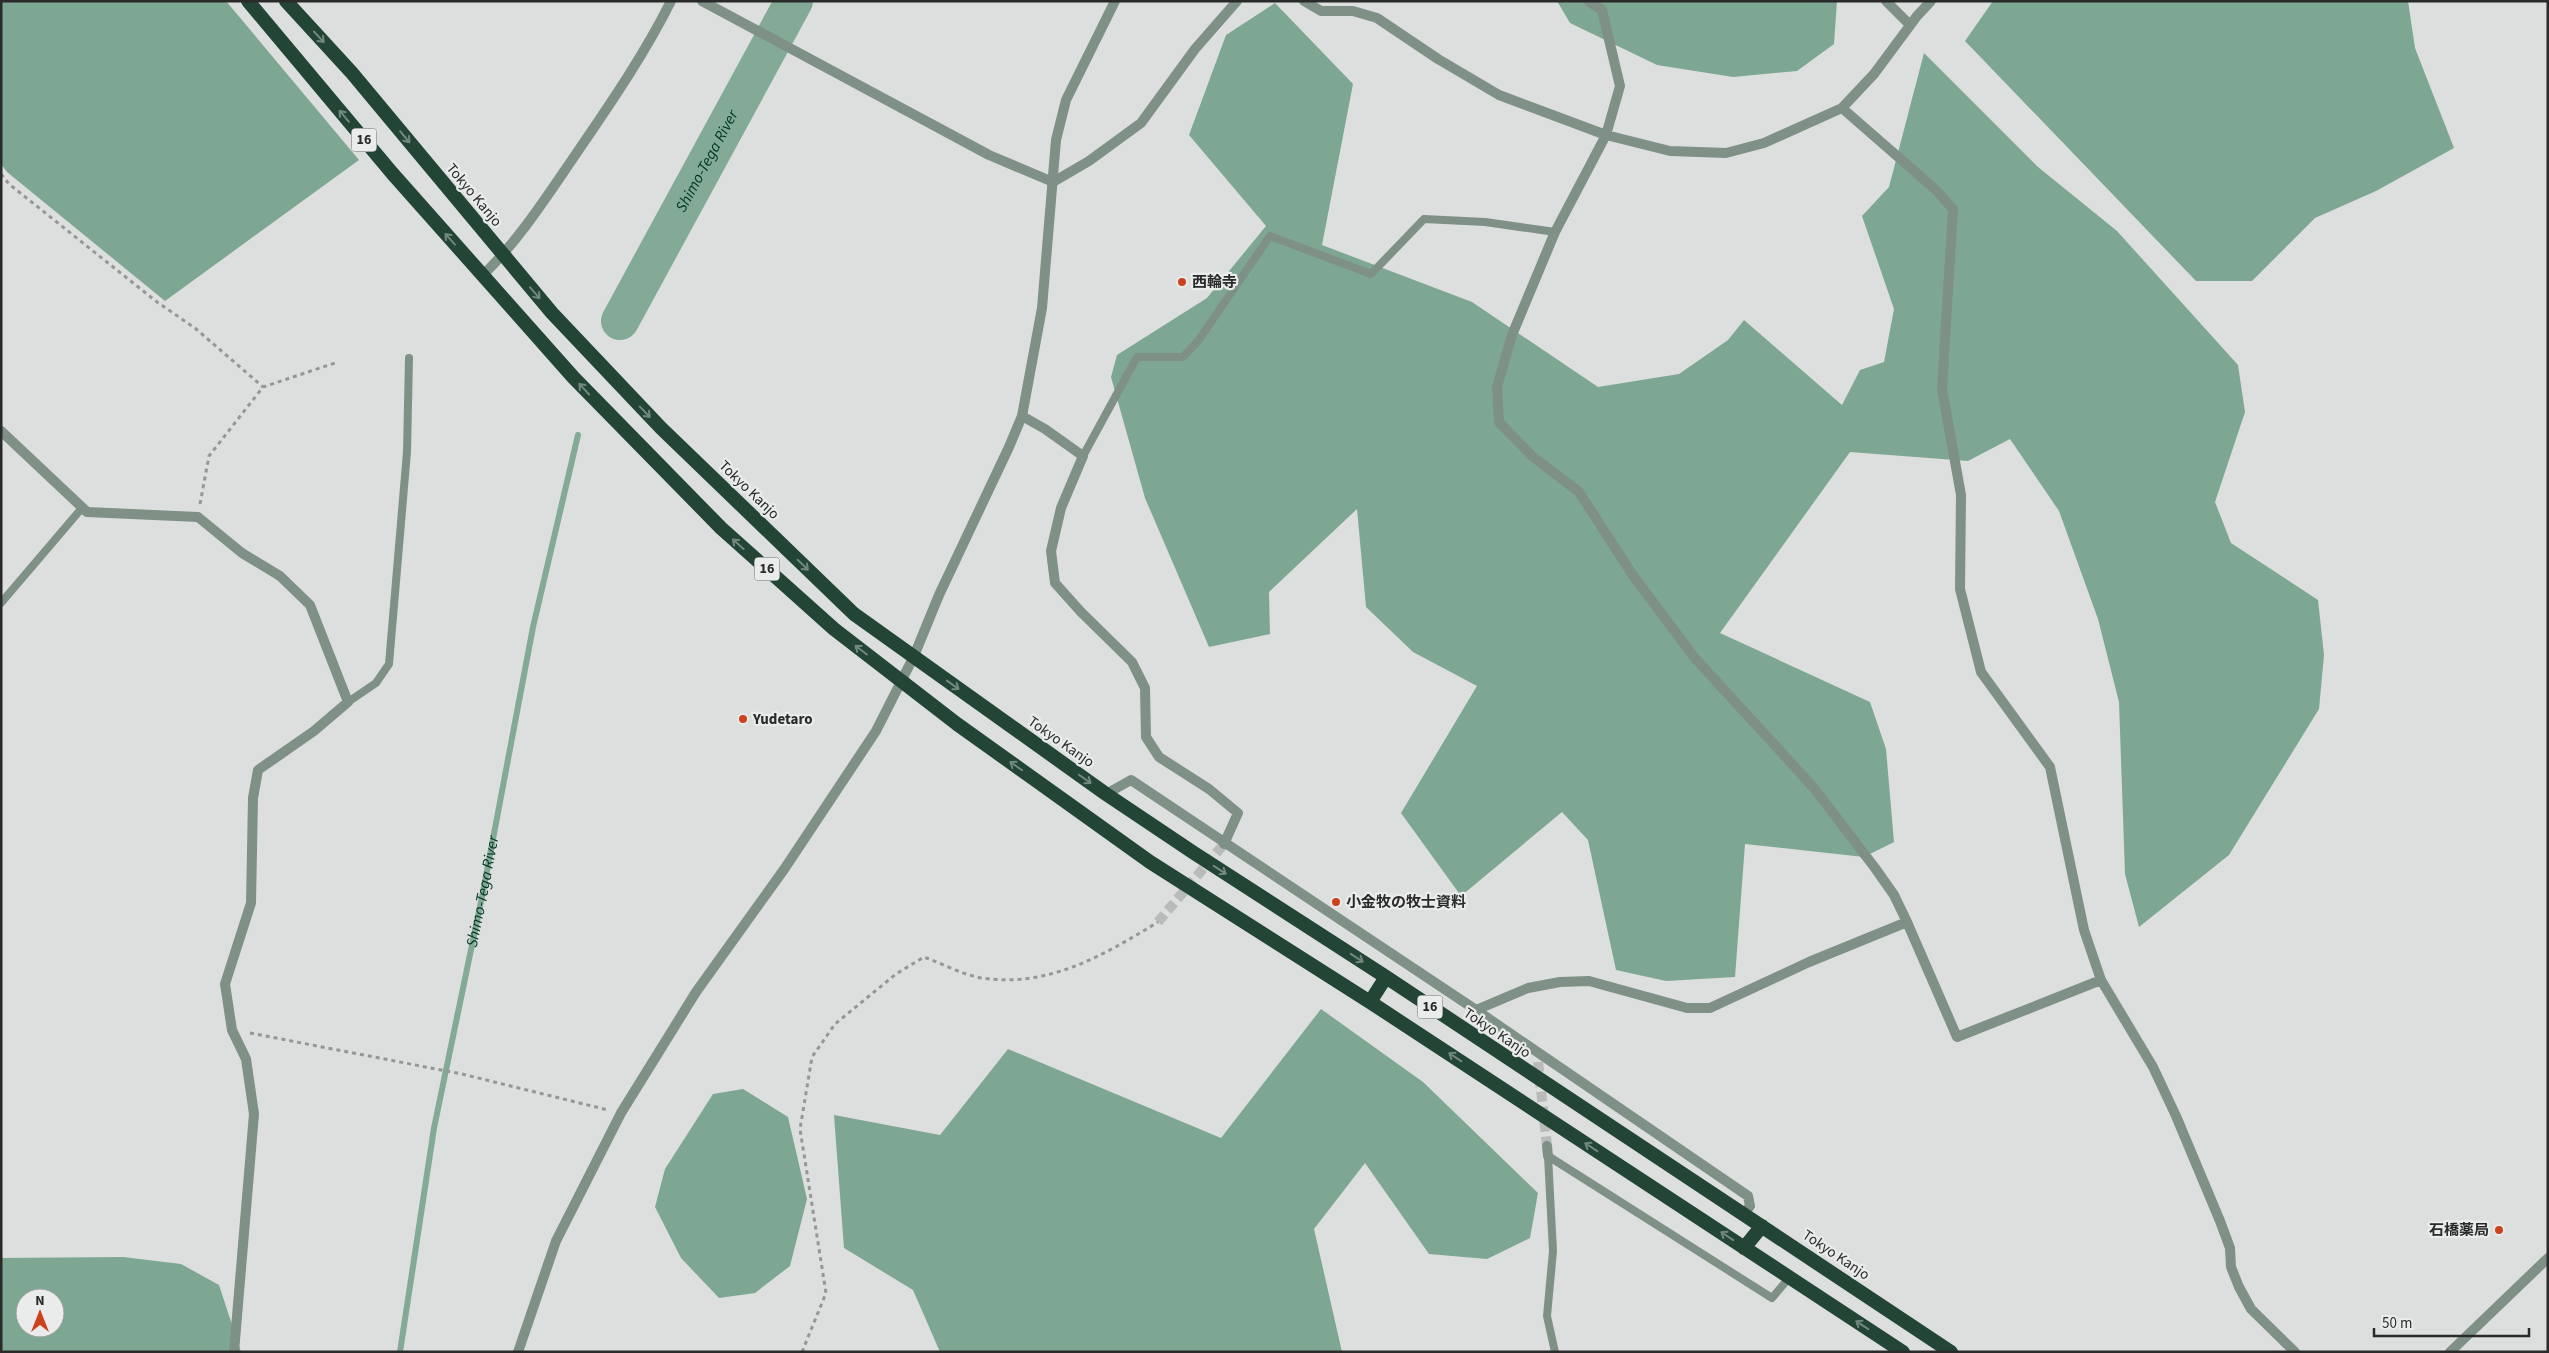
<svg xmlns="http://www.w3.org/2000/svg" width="2549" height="1353" viewBox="0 0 2549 1353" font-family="'Source Sans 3','Noto Sans JP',sans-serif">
	<rect width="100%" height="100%" fill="#dcdfdd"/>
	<!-- forest -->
	<path fill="#7ea793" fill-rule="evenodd" d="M 1,1 L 226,1 L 359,160 L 165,301 L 7,172 L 1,164 Z
		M 1557,1 L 1837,1 L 1834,44 L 1797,71 L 1733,77 L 1657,65 L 1570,23 Z
		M 1993,1 L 2408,1 L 2415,48 L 2454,148 L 2376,191 L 2315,218 L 2252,281 L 2196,281 L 1965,41 Z
		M 1275,3 L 1353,84 L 1322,245 L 1472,302 L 1598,387 L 1679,374 L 1728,340 L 1744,320 L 1842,405 L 1860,370 L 1884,362 L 1894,309 L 1862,216 L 1889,187 L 1924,53 L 2038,167 L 2117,231 L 2238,365 L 2245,412 L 2215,502 L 2231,543 L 2318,600 L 2324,655 L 2319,709 L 2229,855 L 2139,927 L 2125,874 L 2119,702 L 2098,619 L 2059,511 L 2010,439 L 1968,461 L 1850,452 L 1720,633 L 1870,702 L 1886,749 L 1894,842 L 1864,857 L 1745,844 L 1735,977 L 1666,981 L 1616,970 L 1588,840 L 1562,812 L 1461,896 L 1401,813 L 1477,686 L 1413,652 L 1366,607 L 1357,509 L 1269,592 L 1270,634 L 1209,647 L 1145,498 L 1111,377 L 1117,355 L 1207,298 L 1266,226 L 1189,135 L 1226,35 Z
		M 1321,1009 L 1423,1082 L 1538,1193 L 1530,1238 L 1487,1259 L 1429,1254 L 1365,1163 L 1314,1229 L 1342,1352 L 940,1352 L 913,1290 L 844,1248 L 834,1115 L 940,1135 L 1008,1049 L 1221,1138 Z
		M 743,1089 L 788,1117 L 807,1199 L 790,1266 L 755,1293 L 719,1298 L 681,1258 L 655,1207 L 665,1169 L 713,1094 Z
		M 123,1257 L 181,1264 L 219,1285 L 241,1352 L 1,1352 L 1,1258 ZM 25,1298 L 55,1298 L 55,1328 L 25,1328 Z"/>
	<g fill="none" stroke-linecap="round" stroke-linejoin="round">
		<!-- stream -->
		<path stroke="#82aa96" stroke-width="6" id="s1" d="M 400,1352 L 434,1128 L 483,892 L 533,627 L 578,435"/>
		<!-- river -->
		<path stroke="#82aa96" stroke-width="38" id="s2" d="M 620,321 L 794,1"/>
		<!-- minor-tunnel -->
		<path stroke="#b8bbb9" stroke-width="10" stroke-dasharray="10 5" stroke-linecap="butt" d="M 1158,922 L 1224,844
			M 1538,1062 L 1547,1146"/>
		<!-- path -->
		<path stroke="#959795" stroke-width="3" stroke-dasharray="4 4" stroke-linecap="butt" d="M 1,174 L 9,184 L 157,302 L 195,328 L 263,387
			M 200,504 L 209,456 L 263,387 L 338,362
			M 250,1033 L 462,1074 L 608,1110
			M 802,1352 L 826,1293 L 800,1129 L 812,1057 L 835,1024 L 896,974 L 924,957 C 943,964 963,975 982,978 C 1049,988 1104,955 1158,922"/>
		<!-- service -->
		<path stroke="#7f9087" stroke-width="8" d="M 1083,456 L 1137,357 L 1183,357 L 1198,341 L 1270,236 L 1371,274 L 1424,219 L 1485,222 L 1555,232
			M 1,603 L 82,508
			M 348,702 L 376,683 L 389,664 L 407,452 L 409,358
			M 1555,1352 L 1547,1316 L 1553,1251 L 1548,1156 L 1772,1298 L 1789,1278"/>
		<!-- minor -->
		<path stroke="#7f9087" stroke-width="10" d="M 702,1 L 989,155 L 1053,182 L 1089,161 L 1141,123 L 1195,49 L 1237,1
			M 1304,1 L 1321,11 L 1353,11 L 1377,18 L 1438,59 L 1499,95 L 1606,135 L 1670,151 L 1726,153 L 1764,143 L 1842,108 L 1874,74 L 1917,16 L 1931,1
			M 1588,1 L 1602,10 L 1620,86 L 1606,135 L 1555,232 L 1512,335 L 1497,387 L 1499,422 L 1532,456 L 1579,492 L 1632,574 L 1694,657 L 1814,788 L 1875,868 L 1894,895 L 1907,922 L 1957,1037 L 2101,980
			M 1886,1 L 1910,25
			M 1842,108 L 1936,190 L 1953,209 L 1942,389 L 1961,495 L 1960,589 L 1981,672 L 2050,767 L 2084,930 L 2101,980 L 2153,1067 L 2176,1116 L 2220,1221 L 2230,1248 L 2231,1267 L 2239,1287 L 2251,1309 L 2295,1352
			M 1022,416 L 1045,429 L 1083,456 L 1061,508 L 1051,551 L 1055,583 L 1081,612 L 1132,662 L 1145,688 L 1146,737 L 1159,757 L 1209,789 L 1238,813 L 1224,844
			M 1,431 L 87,512 L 198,517 L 242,553 L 280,576 L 310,605 L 348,702 L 314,731 L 258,770 L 253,798 L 251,903 L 225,984 L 232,1030 L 246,1059 L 254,1114 L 234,1352
			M 1106,794 L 1131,780 L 1476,1010 L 1748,1196 L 1750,1206 L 1744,1213
			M 1476,1010 L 1528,988 L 1560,982 L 1589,981 L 1687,1008 L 1710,1008 L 1809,962 L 1907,922
			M 1547,1146 L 1548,1156"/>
		<!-- tertiary -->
		<path stroke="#7f9087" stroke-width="10" d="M 483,275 C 520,239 547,196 576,154 C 610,104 644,55 671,1
			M 518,1352 L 556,1241 L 621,1113 L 696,992 L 785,868 L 876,731 L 914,656 L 939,595 L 1009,447 L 1022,416 L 1042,308 L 1056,140 L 1066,100 L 1115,1
			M 2450,1352 L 2548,1258"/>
		<!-- trunk -->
		<path stroke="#224536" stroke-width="14" d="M 248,1 L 392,173 L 573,377 L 721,528 L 834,629 L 957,724 L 1150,862 L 1370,1002 L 1903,1352
			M 286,1 L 352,73 L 552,313 L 661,428 L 854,614 L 1106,794 L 1194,853 L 1386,977 L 1951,1352
			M 1370,1002 L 1386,977
			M 1744,1248 L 1762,1226"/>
	</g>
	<!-- one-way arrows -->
	<defs><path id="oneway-shaft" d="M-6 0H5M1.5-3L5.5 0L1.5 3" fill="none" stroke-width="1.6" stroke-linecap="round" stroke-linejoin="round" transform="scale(1.25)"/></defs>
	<g stroke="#72887e">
		<use href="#oneway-shaft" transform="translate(319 37) rotate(47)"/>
		<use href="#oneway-shaft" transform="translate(344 116) rotate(-130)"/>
		<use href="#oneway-shaft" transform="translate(405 137) rotate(50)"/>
		<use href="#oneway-shaft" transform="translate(450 239) rotate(-132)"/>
		<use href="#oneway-shaft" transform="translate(535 293) rotate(49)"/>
		<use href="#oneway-shaft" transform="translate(584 389) rotate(-133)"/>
		<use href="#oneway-shaft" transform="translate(645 412) rotate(46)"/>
		<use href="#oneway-shaft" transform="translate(738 544) rotate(-138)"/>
		<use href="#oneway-shaft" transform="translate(803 565) rotate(44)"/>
		<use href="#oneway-shaft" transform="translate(861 650) rotate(-143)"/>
		<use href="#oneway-shaft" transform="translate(953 685) rotate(36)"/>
		<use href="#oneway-shaft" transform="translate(1016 766) rotate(-145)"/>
		<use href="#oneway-shaft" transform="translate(1085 779) rotate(35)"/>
		<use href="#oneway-shaft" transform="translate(1220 870) rotate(33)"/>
		<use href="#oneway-shaft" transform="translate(1357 958) rotate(33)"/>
		<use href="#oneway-shaft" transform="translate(1455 1057) rotate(-147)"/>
		<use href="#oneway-shaft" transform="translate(1591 1147) rotate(-147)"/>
		<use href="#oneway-shaft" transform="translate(1727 1236) rotate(-146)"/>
		<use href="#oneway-shaft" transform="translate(1862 1325) rotate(-147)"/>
	</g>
	<!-- markers -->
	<g fill="#cc421f" stroke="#e9ecea" stroke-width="2">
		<circle cx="1182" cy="282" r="5"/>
		<circle cx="743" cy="719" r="5"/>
		<circle cx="1336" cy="902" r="5"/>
		<circle cx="2499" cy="1230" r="5"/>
	</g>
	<g text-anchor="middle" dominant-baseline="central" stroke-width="4.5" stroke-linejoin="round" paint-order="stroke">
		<!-- shield labels -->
		<g fill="#e9ecea" stroke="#636463" stroke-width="1">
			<rect x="351.5" y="128.5" width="25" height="23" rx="4"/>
			<rect x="754.5" y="557.5" width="25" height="23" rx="4"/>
			<rect x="1417.5" y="995.5" width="25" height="23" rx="4"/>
		</g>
		<g font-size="14" font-weight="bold" fill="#292a29">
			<text x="364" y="140">16</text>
			<text x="767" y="569">16</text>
			<text x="1430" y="1007">16</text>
		</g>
		<!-- street labels -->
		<g font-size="15" fill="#292a29" stroke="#e9ecea">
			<text transform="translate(474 195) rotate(50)">Tokyo Kanjo</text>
			<text transform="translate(749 490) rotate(44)">Tokyo Kanjo</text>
			<text transform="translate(1061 742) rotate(35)">Tokyo Kanjo</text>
			<text transform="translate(1497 1033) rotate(34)">Tokyo Kanjo</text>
			<text transform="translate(1836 1255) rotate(34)">Tokyo Kanjo</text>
		</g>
		<!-- poi labels -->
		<g font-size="15" font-weight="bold" fill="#292a29" stroke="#e9ecea" text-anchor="start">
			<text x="1192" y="282">西輪寺</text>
			<text x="753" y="719">Yudetaro</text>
			<text x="1346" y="902">小金牧の牧士資料</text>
			<text x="2489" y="1230" text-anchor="end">石橋薬局</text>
		</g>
		<!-- water labels -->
		<g font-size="16" font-style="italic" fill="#003724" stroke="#e9ecea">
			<text stroke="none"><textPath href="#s2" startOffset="182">Shimo-Tega River</textPath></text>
			<text stroke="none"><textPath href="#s1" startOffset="468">Shimo-Tega River</textPath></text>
		</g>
	</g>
	<!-- border -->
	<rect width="2549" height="1353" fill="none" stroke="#292a29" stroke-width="5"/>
	<!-- north arrow -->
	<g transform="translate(40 1313)"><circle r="24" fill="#e9ecea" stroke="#9c9e9d"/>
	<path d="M0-4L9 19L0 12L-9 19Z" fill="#cc421f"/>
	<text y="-8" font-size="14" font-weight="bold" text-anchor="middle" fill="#292a29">N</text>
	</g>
	<!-- scale -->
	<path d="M2374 1328v8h155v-8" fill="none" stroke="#292a29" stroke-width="2.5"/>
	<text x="2382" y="1328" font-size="15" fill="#292a29" stroke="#e9ecea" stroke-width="4" paint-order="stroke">50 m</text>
</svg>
